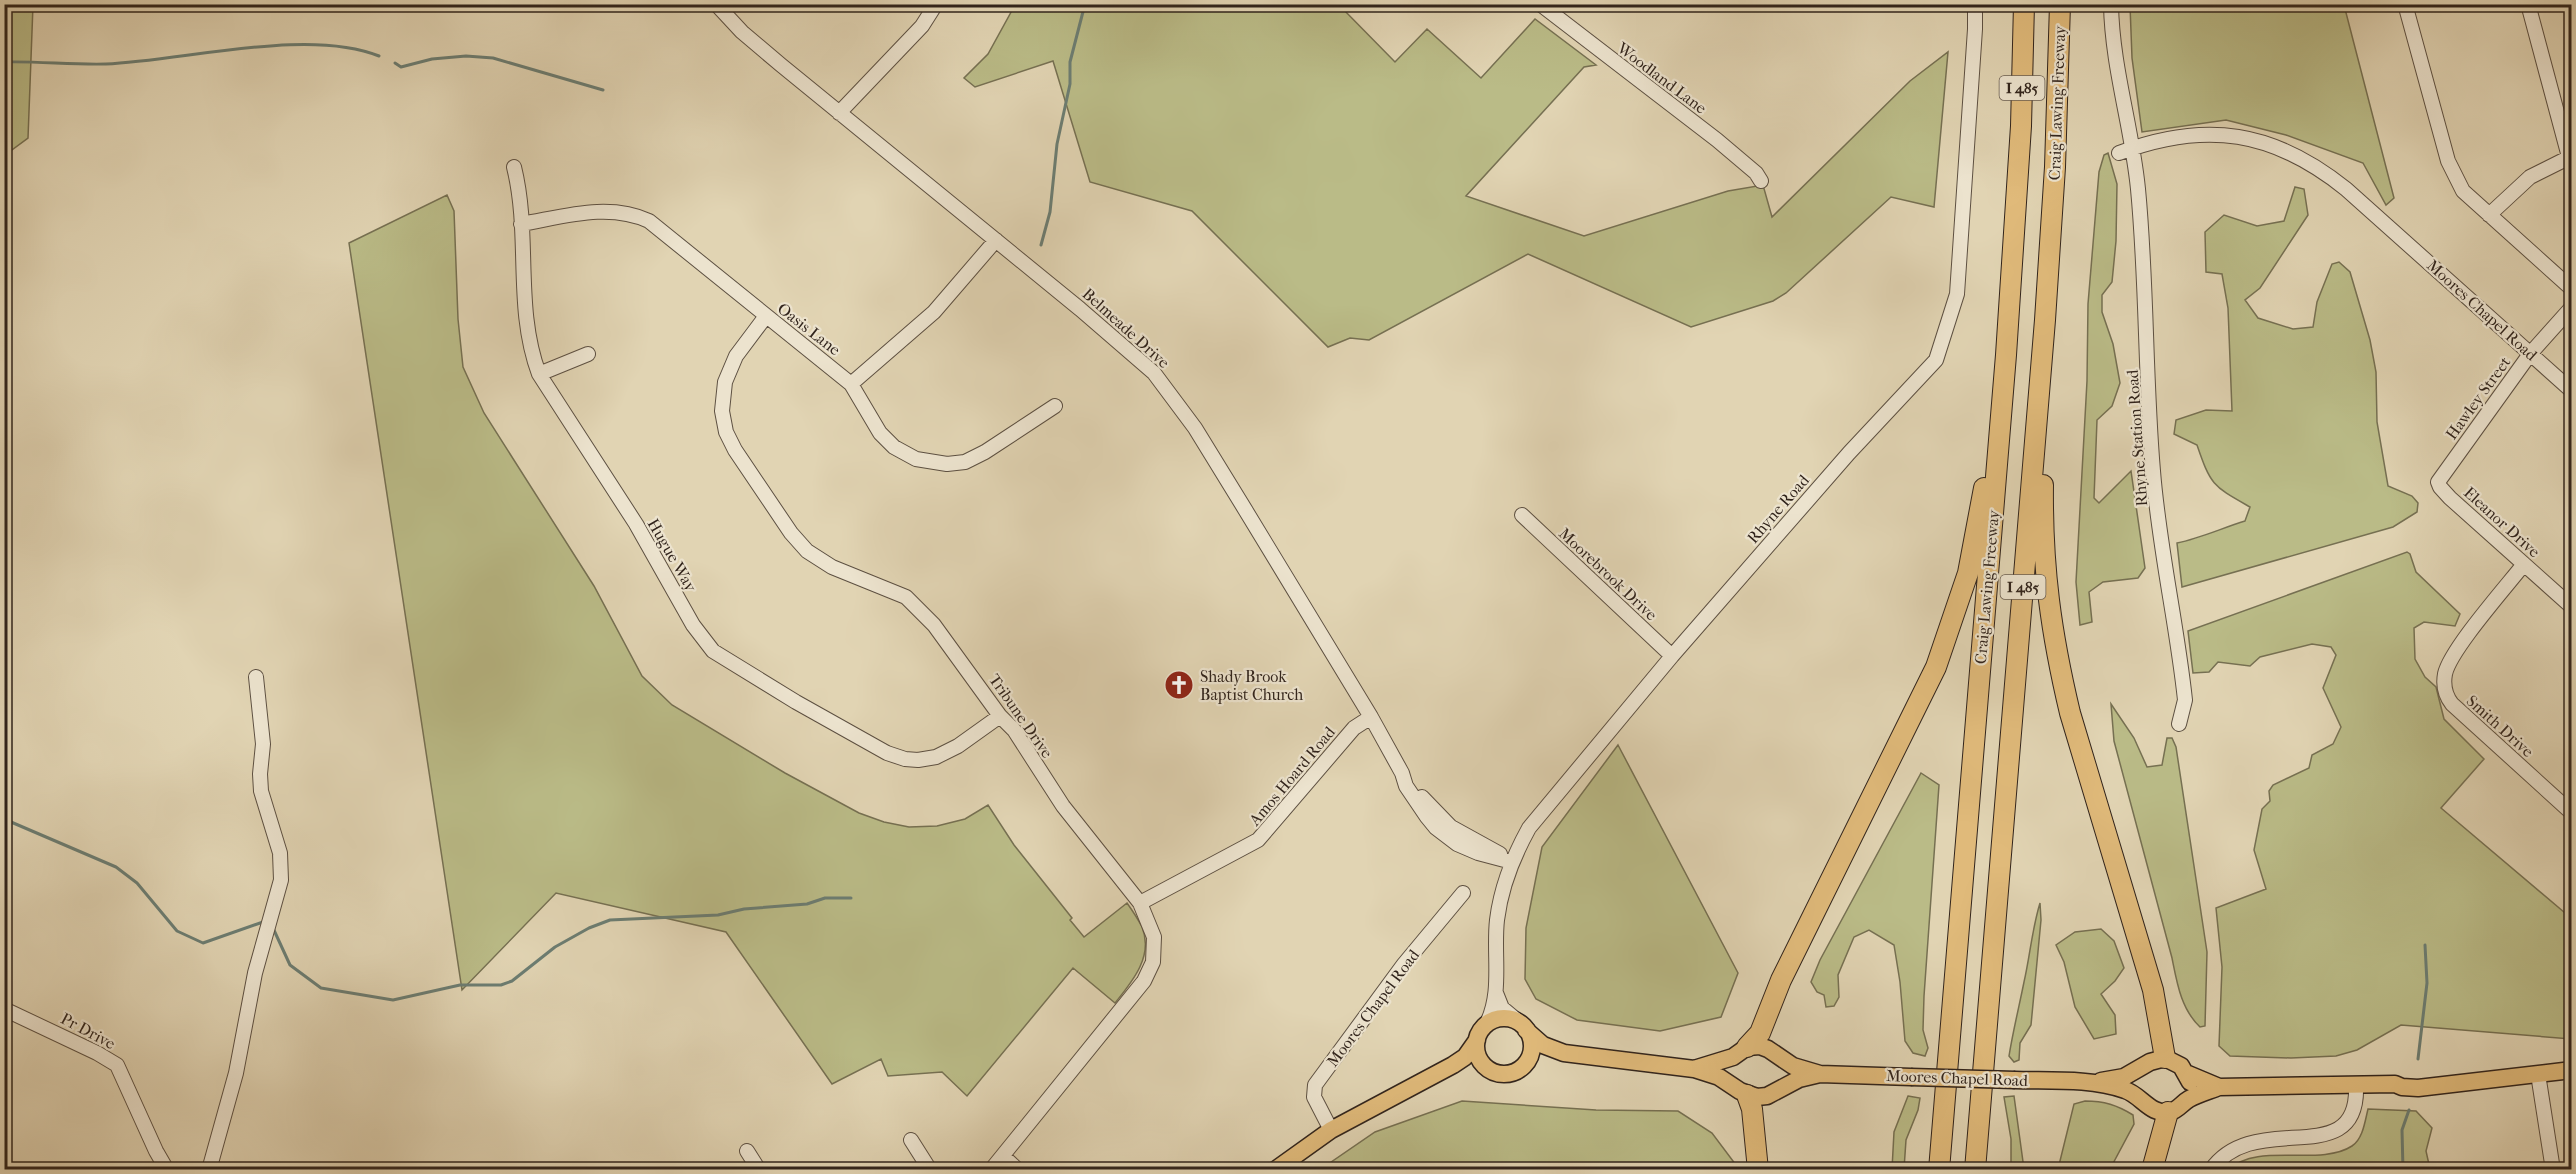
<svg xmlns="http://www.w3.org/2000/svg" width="2576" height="1174" viewBox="0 0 2576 1174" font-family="'IM FELL French Canon',serif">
	<rect width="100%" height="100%" fill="#e1d4b3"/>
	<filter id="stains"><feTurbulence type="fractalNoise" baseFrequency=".00333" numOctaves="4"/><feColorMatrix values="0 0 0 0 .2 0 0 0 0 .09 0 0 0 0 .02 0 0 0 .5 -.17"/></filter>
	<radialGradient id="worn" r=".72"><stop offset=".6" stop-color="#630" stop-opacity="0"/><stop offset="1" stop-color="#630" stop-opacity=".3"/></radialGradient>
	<!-- green -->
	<path fill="#babb87" stroke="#767052" stroke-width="1.5" d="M 5,4 L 33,5 L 28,138 L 5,155 Z
		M 1015,5 L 1339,5 L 1395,62 L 1427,29 L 1481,78 L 1535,19 L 1596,65 L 1584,67 L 1466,196 L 1584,236 L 1728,191 L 1763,185 L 1772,217 L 1910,81 L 1948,52 L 1934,207 L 1891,197 L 1786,293 L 1773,301 L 1691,327 L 1528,254 L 1369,340 L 1350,338 L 1328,347 L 1192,211 L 1090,182 L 1053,61 L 975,87 L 964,78 L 988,54 Z
		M 2130,5 L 2344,5 L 2394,198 L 2386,205 L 2363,163 L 2286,135 L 2226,120 L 2142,132 L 2132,58 Z
		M 2108,153 L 2117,184 L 2116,241 L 2112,282 L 2102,295 L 2102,312 L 2113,344 L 2120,383 L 2112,406 L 2097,420 L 2094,498 L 2099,503 L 2131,471 L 2145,568 L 2138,578 L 2103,582 L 2089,592 L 2092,622 L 2080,625 L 2076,582 L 2087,381 L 2088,304 L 2099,172 L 2104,155 Z
		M 2295,187 L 2304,189 L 2308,215 L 2260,288 L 2245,300 L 2258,318 L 2293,329 L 2313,327 L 2317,302 L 2332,264 L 2339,262 L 2350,272 L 2370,340 L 2376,372 L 2377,422 L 2388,486 L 2412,496 L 2418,503 L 2417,512 L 2393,527 L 2182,587 L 2177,543 C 2201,538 2222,528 2245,521 L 2250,507 C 2213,486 2211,486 2197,445 L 2174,434 L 2176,420 L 2206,410 L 2232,411 L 2228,308 L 2222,274 L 2206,272 L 2205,232 L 2224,215 L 2257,226 L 2284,221 Z
		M 447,195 L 454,211 L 458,319 L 463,367 L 484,413 L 594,586 L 642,676 L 672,705 L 785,773 L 859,813 L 884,822 L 909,827 L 937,826 L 965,819 L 988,805 L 1014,845 L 1072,918 L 1070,920 L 1084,937 L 1127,903 C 1132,910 1138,919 1142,927 C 1154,956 1132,982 1115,1003 L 1073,968 L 967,1096 L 942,1072 L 888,1076 L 881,1059 L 832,1084 L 726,932 L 556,893 L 462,990 L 349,243 Z
		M 2407,552 L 2410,554 L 2416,572 L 2460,614 L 2455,626 L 2424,622 L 2414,628 L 2415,659 L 2425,677 L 2436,687 L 2444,719 L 2484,759 L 2441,808 L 2571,918 L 2571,1039 L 2401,1025 L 2357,1050 L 2336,1056 L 2291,1058 L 2230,1056 L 2219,1046 L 2222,967 L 2216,908 L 2266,889 L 2254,850 L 2262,809 L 2270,801 L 2269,791 L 2273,785 L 2309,768 L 2312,755 L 2333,744 L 2341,727 L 2323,688 L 2336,655 L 2331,647 L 2312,644 L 2260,657 L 2250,666 L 2218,662 L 2209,672 L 2193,673 L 2188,631 Z
		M 2111,704 L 2134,738 L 2147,767 L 2162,765 L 2167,738 L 2172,738 L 2176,747 L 2207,952 L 2205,1026 L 2200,1027 C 2181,1009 2177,983 2172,958 L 2114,741 Z
		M 1618,745 L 1738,973 L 1721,1017 L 1660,1031 L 1577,1020 L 1536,999 L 1525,979 L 1526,928 L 1542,847 Z
		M 1921,773 L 1939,785 L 1924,996 L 1923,1030 L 1928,1048 L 1925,1056 L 1913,1053 L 1905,1041 L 1900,982 L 1894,945 L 1869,930 L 1854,937 L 1838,975 L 1839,997 L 1834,1006 L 1826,1007 L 1824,995 L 1817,992 L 1811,982 L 1820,960 Z
		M 2040,903 L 2041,920 L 2031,1025 L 2020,1043 L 2019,1060 L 2014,1062 L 2009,1056 C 2013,1031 2019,1007 2024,982 C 2030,956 2032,929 2040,903 Z
		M 2101,929 L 2114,941 L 2124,968 L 2115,981 L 2101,994 L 2115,1015 L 2116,1034 L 2094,1039 L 2075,1007 L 2064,962 L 2056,945 L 2075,932 Z
		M 1908,1096 L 1920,1098 L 1918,1110 L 1906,1140 L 1904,1169 L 1892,1169 L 1894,1132 Z
		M 2014,1096 L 2024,1169 L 2011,1169 L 2011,1139 L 2004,1097 Z
		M 1462,1101 L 1596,1110 L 1678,1111 L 1712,1133 L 1739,1169 L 1321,1169 L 1375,1132 Z
		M 2085,1101 C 2104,1101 2117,1105 2133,1115 L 2134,1124 L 2110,1169 L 2058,1169 L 2074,1104 Z
		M 2368,1109 L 2416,1111 L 2432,1128 L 2426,1151 L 2430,1169 L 2230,1169 C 2257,1142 2320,1167 2352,1146 C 2363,1139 2365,1121 2368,1109 Z"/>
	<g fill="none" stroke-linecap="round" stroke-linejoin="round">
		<!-- stream -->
		<path stroke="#6c7d72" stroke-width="3" d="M 4,62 C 38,61 72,65 106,64 C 183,61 308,27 379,56
			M 395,63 L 401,67 L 432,59 L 466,56 L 493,58 L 603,90
			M 1041,245 L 1050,212 L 1057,144 L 1070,84 L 1070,62 L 1085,4
			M 4,819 L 116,867 L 137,883 L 177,931 L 203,943 L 263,922
			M 273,928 L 290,965 L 321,988 L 393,1000 L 460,985 L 501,985 L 512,981 L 555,947 L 589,928 L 610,920 L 718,915 L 744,909 L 807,904 L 825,898 L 851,898
			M 2418,1059 L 2427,983 L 2425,945
			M 2403,1170 L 2402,1130 L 2409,1110"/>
		<!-- minor casing -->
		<g stroke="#5d5042" stroke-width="16">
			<path id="minor" d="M 716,4 L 742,32 L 781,65 L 1080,309 L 1154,373 L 1195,428 L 1246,511 L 1371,717 L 1402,773 L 1406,786 L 1427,817 L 1436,828 L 1457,844 L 1478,853 L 1512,862
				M 1540,4 L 1717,140 L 1756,173 L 1761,181
				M 2111,4 C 2112,67 2132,127 2138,189 C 2147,283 2145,377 2153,471 C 2159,548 2177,624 2185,700 L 2179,724
				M 2405,4 L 2448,161 L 2463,191 L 2572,289
				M 2528,4 L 2569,157
				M 839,113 L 922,26 L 936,4
				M 2119,153 C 2206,120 2274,131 2346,189 L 2572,391
				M 514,167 C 531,236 514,307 539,374 L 636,524 L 693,625 L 713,651 L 796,702 L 887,753 L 905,759 L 918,760 L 936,757 L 958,746 L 1000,716
				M 2489,215 L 2530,177 L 2572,156
				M 521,224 C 563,217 608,202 649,221 L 851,384 L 880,433 L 894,447 L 916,459 L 947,464 L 965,462 L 985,452 L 1055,406
				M 2572,307 L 2530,354 L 2438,482 L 2440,487 L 2450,498 L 2572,607
				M 766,316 L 736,356 L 725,382 L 722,411 L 726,432 L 735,450 L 791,533 L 807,551 L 832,567 L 906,597 L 934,625 L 1000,716 L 1014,730 L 1063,806 L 1140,903 L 1154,937 L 1153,962 L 1144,981 L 991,1170
				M 539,374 L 588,354
				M 851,384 L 934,312 L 996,240
				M 1522,515 L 1672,656
				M 2524,564 C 2506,587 2450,650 2445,674 C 2443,685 2445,695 2452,704 L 2572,813
				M 1422,797 L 1451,827 L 1500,854
				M 1140,903 L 1258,840 L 1354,728 L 1371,717
				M 1496,993 L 1502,1008 L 1520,1023
				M 4,1009 L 97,1053 L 117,1065 L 156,1151 L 167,1170
				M 1486,1025 C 1503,993 1493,955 1497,920 C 1501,887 1513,857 1529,828 L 1672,656 L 1849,453 L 1936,360 L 1957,294 L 1975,29 L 1975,4
				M 2538,1074 L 2553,1170
				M 1331,1130 L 1314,1097 L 1315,1085 L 1404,964 L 1463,893
				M 911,1140 L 930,1170
				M 747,1151 L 759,1170
				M 1003,1156 L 1018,1170
				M 209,1170 L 236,1073 L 255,973 L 281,880 L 280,853 L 261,791 L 260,774 L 263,744 L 256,677
				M 2211,1170 C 2255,1107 2360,1174 2356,1085"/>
		</g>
		<!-- major casing -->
		<g stroke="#31241c" stroke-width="19">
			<path id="major" d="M1476 1046a28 28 0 1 1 56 0a28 28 0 1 1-56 0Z
				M 1526,1030 L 1543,1045 L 1564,1053 L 1694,1069 L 1719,1077 L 1740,1091 L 1757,1097 L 1767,1096 L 1799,1079 L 1820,1074
				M 1694,1069 L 1733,1057 L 1747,1047 L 1760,1046 L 1768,1049 L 1793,1066 L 1820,1074 L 1911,1077
				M 2188,1074 L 2219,1087 L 2395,1084 L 2402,1087 L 2418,1088 L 2572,1070
				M 2015,1080 C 2051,1081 2090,1078 2125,1090 C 2141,1095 2151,1116 2170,1112 C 2178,1110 2182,1103 2189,1099 C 2198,1094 2209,1091 2219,1087
				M 2101,1081 L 2124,1077 L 2150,1062 L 2165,1058 L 2181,1066 L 2190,1082
				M 1275,1170 L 1331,1130 L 1453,1065 L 1465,1057 L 1477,1040"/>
		</g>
		<!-- highway casing -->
		<g stroke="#31241c" stroke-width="22">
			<path id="highway" d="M 2043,485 C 2042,568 2051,633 2070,713 L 2153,990 L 2165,1058
				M 1747,1047 L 1760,1033 L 1781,980 L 1936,667 L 1968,573 L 1984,488
				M 1747,1095 L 1752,1109 L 1758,1170
				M 1939,1170 L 2006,355 L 2021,126 L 2024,4
				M 1975,1170 L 2045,320 L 2055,167 L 2060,4
				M 2152,1170 L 2168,1112"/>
		</g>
		<!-- minor -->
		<use href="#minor" stroke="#ece3ce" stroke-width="14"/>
		<!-- major -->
		<use href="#major" stroke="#e0ba7a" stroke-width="16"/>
		<!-- highway -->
		<use href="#highway" stroke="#e0ba7a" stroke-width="20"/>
		<!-- major-bridge casing -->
		<g stroke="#31241c" stroke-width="19" stroke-linecap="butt">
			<path id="major-bridge" d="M 1911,1077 L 2015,1080"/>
		</g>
		<!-- major-bridge -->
		<use href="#major-bridge" stroke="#e0ba7a" stroke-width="16"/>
	</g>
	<!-- icons -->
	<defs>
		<g id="church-disc" transform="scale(1.5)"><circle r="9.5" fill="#8f2418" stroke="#ece3ce"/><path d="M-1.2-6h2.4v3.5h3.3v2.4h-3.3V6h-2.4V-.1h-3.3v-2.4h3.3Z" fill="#fff"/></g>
	</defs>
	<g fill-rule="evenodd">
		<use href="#church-disc" x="1179" y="685"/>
	</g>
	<g text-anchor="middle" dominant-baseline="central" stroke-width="4.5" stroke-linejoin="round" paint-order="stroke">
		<!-- shield labels -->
		<g fill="#ece3ce" stroke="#695d51" stroke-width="1.5">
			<rect x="1999.5" y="76" width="45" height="24" rx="4.5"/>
			<rect x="2000.5" y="575" width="45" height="24" rx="4.5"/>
		</g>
		<g font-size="15" font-weight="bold" fill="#31241c">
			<text x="2022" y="88">I 485</text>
			<text x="2023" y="587">I 485</text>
		</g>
		<!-- street labels -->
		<g font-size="16" fill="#31241c" stroke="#ece3ce">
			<text transform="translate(1662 78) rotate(37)">Woodland Lane</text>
			<text transform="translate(2057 103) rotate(-88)">Craig Lawing Freeway</text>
			<text transform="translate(2482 310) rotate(42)">Moores Chapel Road</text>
			<text transform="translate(1126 328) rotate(42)">Belmeade Drive</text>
			<text transform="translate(809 329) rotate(38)">Oasis Lane</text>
			<text transform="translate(2478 398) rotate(-54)">Hawley Street</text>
			<text transform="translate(2137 438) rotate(-94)">Rhyne Station Road</text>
			<text transform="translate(1778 509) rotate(-49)">Rhyne Road</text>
			<text transform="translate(2502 522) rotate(42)">Eleanor Drive</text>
			<text transform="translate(672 555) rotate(60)">Hugue Way</text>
			<text transform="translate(1608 574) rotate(43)">Moorebrook Drive</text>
			<text transform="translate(1987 587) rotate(-85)">Craig Lawing Freeway</text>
			<text transform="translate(1021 716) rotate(55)">Tribune Drive</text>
			<text transform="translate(2500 726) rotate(42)">Smith Drive</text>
			<text transform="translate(1292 776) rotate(-50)">Amos Hoard Road</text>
			<text transform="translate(1373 1008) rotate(-53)">Moores Chapel Road</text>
			<text transform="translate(88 1031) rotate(28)">Pr Drive</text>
			<text transform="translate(1957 1078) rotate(2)">Moores Chapel Road</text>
		</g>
		<!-- poi labels -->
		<g font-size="16" fill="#31241c" stroke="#ece3ce" text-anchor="start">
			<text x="1200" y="676">Shady Brook<tspan x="1200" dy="18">Baptist Church</tspan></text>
		</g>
	</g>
	<!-- margin -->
	<rect width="2576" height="1174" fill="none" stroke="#e1d4b3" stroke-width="24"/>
	<rect x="6" y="6" width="2564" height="1162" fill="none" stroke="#31241c" stroke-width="3"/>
	<rect x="12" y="12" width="2552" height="1150" fill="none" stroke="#31241c" stroke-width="1.5"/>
	<rect width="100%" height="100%" filter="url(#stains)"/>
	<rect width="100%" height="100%" fill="url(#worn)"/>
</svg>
